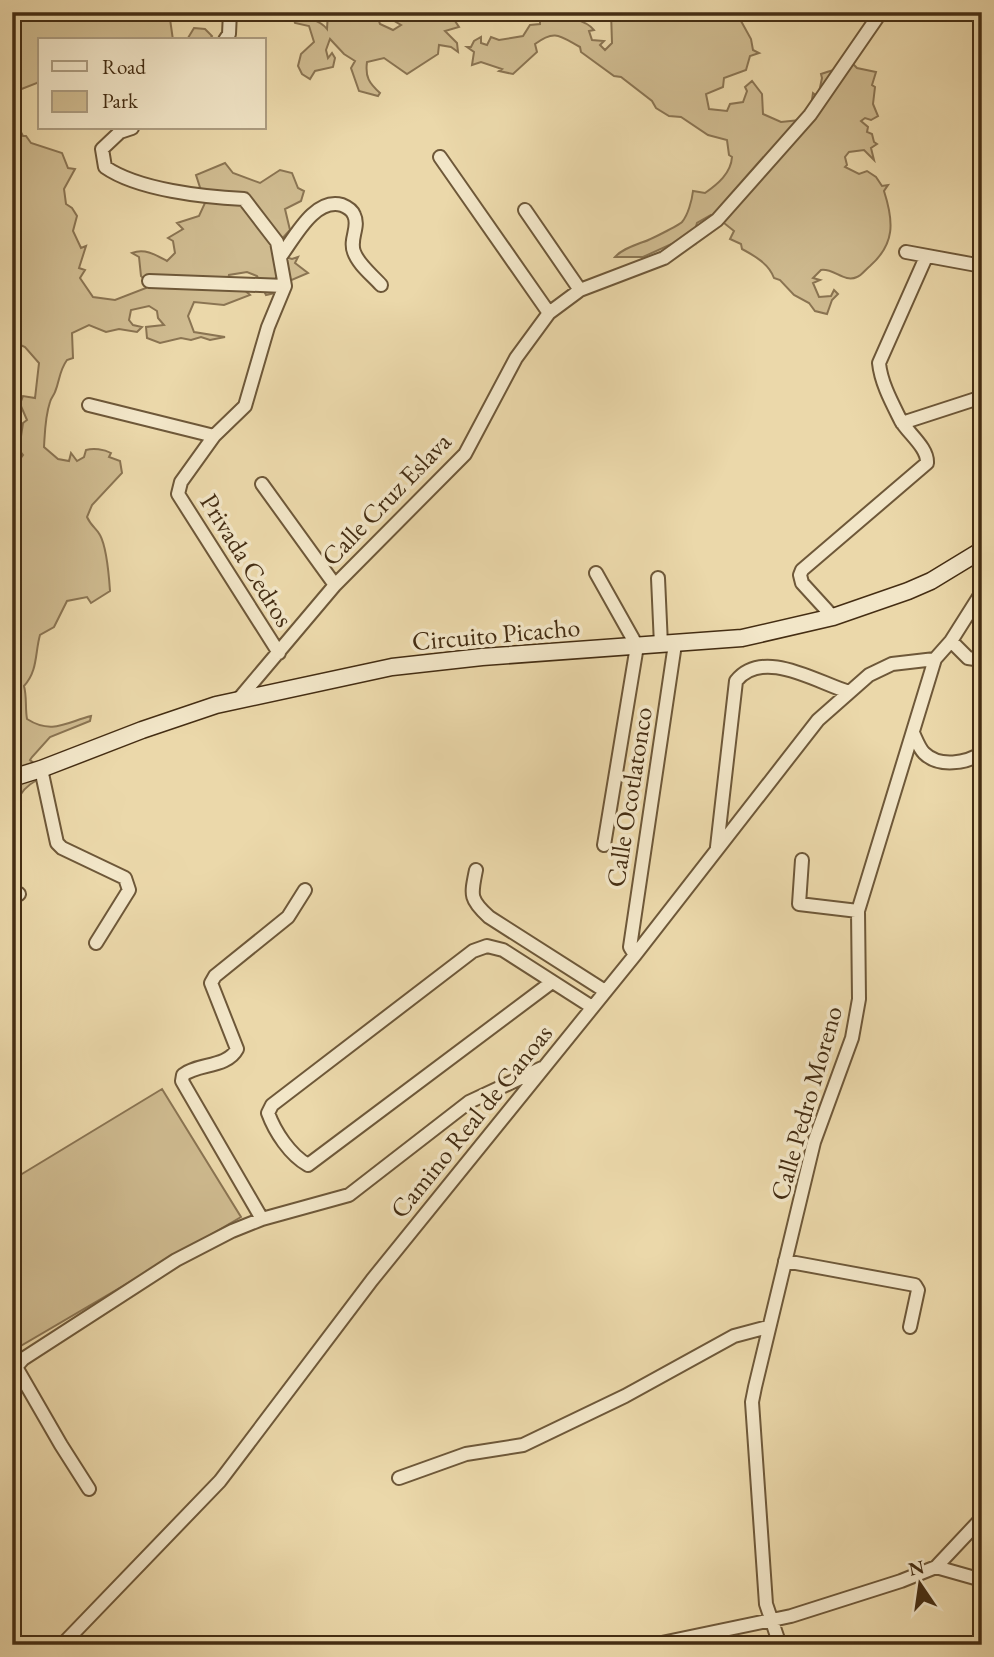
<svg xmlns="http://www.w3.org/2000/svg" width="994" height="1657" viewBox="0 0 994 1657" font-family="'EB Garamond',serif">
	<rect width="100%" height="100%" fill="#ebd8aa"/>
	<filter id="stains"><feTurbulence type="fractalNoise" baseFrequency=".00286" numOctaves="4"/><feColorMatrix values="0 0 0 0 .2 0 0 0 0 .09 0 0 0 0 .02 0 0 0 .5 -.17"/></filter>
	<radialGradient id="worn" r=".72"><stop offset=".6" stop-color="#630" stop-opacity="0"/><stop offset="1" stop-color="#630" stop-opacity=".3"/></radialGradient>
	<!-- green -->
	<path fill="#cfbb90" stroke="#8a7452" stroke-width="2" d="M 12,12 L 169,12 L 173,40 L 40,40 L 40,79 L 37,83 L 19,90 L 19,108 L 12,113 Z
		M 328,12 L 376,12 L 380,24 L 393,30 L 401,25 L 391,19 L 387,13 L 390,12 L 449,12 L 459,27 L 445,31 L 457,43 L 458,52 L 451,47 L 439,45 L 438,54 L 407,74 L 384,58 L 367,62 C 365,77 369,83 380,93 L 378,96 L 359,91 L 351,68 L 355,61 L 344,54 L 330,39 L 326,50 L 328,58 L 332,53 L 335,58 L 333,67 L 315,71 L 310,79 L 302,74 L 298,66 L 301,54 L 314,42 L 309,26 L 295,23 L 293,16 C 304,16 320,20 327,29 Z
		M 611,12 L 740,12 L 741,16 L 746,19 L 741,21 L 751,39 L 753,50 L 759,53 L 750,56 L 746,70 L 724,78 L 723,87 L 706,94 L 709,109 L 727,111 L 730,104 L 743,102 L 747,91 L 745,87 L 752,81 L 762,94 L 763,114 L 781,122 L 800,120 L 811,106 L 813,93 L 818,97 L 822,78 L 821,74 C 832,70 842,68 853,64 L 857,68 L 876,72 L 872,85 L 875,87 L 873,104 L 878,116 L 871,120 L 865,118 L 861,121 L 868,127 L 867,132 L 872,134 L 874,142 L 877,144 L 871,148 L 874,160 L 864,150 L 849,152 L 845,157 L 847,165 L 845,167 L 859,174 L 867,171 L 876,177 L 882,186 L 888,185 L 884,191 C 894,222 895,244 870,266 C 866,269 861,276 857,277 C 844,283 834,268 821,270 L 813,278 L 820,280 L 813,283 L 819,297 L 831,296 L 834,290 L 838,294 L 832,300 L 827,314 L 815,311 L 809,303 L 794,295 L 780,280 L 774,278 C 769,264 755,256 742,249 L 741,244 L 730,239 L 734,231 L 724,223 L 723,219 L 718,220 L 711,215 L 697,223 L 693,237 L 695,244 L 678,241 L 643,257 L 615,257 C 622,249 633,246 643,242 C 648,241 679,225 682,222 C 688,215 692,200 693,191 L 705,193 C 718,184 731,173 732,157 L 729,155 L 727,140 L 708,135 L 681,117 L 669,116 L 656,108 L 652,101 L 621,77 L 614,76 L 581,52 L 580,47 C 560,36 555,29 535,44 L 537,52 L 513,74 L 499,71 L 502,69 L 481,62 L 472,65 L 474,52 L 467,47 L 471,47 L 474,41 L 481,37 L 481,43 L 487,45 L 491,37 L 499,40 L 523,36 L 530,25 L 540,24 L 540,13 C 555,16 584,17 594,30 L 589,31 L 592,40 L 604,41 L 600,45 L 605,50 L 612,43 Z
		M 194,28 L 205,29 L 212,36 L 209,40 L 181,40 L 188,38 Z
		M 12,115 L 23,136 L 26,136 L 31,143 L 62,153 L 68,168 L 75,169 L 64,189 L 66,204 L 72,208 L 77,216 L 73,231 L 81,248 L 86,246 L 79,268 L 85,270 L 80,278 L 93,297 L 115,300 L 146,288 L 148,283 L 141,276 L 139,257 L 132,253 C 145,248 156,255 167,261 L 175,253 L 173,241 L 168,238 L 183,229 L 177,223 L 199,216 L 205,203 L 196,175 L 225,163 L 233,173 L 260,183 L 280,170 L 292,173 L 298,188 L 304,191 L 301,201 L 285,209 L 290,230 L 279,242 L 285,257 L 292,259 L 298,257 L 295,263 L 308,273 L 289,281 L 279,292 L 266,295 L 257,276 L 247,272 L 229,275 L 227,284 L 241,287 L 250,295 L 224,305 L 194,302 L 188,316 L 194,332 L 225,337 L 210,340 L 201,337 L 191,340 L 181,338 L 160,343 L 147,338 L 146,327 L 164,325 L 158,318 L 157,311 L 149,306 L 131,310 L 129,320 L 133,325 L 142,327 L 137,332 L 119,329 L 106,332 L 89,325 L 72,333 L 73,358 L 67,360 C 59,371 60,380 55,392 C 54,395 51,398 50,402 C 45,417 45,431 44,447 L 58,459 L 69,461 L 71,453 L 77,461 L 84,457 L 86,450 C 93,448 104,449 111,453 L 109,457 L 120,461 L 122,473 L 92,505 L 87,517 C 91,526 97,529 100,535 C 107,548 109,576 110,591 L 91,603 L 87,597 L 67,601 L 54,627 L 40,635 C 35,652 38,671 24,686 C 27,697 25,707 27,719 C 52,735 67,722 91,716 L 90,721 L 50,737 L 32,757 L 30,760 L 40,768 L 37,780 C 28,785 20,792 18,801 L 14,799 L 12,793 L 12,470 L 23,455 L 17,447 L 20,443 L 23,423 L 27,420 L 20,404 L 23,396 L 35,398 L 39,363 L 25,347 L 12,341 Z
		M 162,1089 L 241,1217 L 12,1351 L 12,1180 Z"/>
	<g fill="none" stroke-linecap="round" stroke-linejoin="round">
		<!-- minor casing -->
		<g stroke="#6e5839" stroke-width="16">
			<path id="minor" d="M 225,40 L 229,34 L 230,12
				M 132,128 L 120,132 L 102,149 L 105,167 C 138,190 204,197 244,199 L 277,242 L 285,286 L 268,327 L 245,406 L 214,436 L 181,482 L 178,494 L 279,653
				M 440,157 L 549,313
				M 525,210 L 580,290
				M 906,252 L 982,266
				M 280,257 C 294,239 314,197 342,205 C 347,207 352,210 354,215 C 360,227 349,239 354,252 C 358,264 372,275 381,285
				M 149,281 L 285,286
				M 89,405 L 214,436
				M 902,423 L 982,397
				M 262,484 L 335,585
				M 596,573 L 637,646 L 604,845
				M 658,578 L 661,645
				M 833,617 L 802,583 L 800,575 L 802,570 L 927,463 C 928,448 909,434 901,421 C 892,403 881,383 879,363 L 926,257
				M 951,641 L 968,658 L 982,660
				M 238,700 L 335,585 L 465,454 L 516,358 L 549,313 L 580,290 L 664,258 L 717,220 L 810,115 L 881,12
				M 913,733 C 916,739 919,748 924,753 C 939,768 967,763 982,753
				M 41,769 L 57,843 L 62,848 L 125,878 L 129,890 L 96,943
				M 717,847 L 736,681 C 763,647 818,683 849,692
				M 802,860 L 799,904 L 858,911
				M 476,870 C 471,895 469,899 489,917 L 605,991
				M 12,893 L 19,894
				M 635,955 L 630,947 L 675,644
				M 552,982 L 308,1165 C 290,1155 275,1132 268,1113 L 272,1105 L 473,951 L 487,946 L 503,950 L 592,1007
				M 262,1219 L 186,1088 L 182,1081 L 183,1075 C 198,1063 227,1068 237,1049 L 211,983 L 215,976 L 288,917 L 305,890
				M 785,1261 L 915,1285 L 918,1290 L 910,1327
				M 399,1478 L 466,1454 L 523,1445 L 625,1396 L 734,1336 L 768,1327
				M 89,1489 L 61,1445 L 16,1367 L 23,1359 L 176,1260 L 232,1231 L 262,1219 L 349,1195 L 469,1102 L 542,1068
				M 936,1567 L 982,1580
				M 62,1645 L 220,1481 L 372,1280 L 635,955 L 818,720 L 869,675 L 892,664 L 935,659
				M 652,1645 L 791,1616 L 901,1581 L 936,1567 L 982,1518
				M 780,1645 L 766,1604 L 752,1402 L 755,1387 L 814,1142 L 852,1038 L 859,999 L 858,911 L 935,659 L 951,641 L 982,592"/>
		</g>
		<!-- secondary casing -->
		<g stroke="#442d13" stroke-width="19">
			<path id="secondary" d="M 12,778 L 41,769 L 142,730 L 216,705 L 392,667 L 482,657 L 742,638 L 833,617 L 908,591 L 931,581 L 982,550"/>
		</g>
		<!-- minor -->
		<use href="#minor" stroke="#f2e6c8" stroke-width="12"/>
		<!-- secondary -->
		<use href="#secondary" stroke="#f2e6c8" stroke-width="16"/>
	</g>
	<g text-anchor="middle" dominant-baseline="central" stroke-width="7" stroke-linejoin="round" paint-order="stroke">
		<!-- street labels -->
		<g font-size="26" fill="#442d13" stroke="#f2e6c8">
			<text transform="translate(386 499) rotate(-46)">Calle Cruz Eslava</text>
			<text transform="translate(247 560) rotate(58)">Privada Cedros</text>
			<text transform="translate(496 634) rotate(-5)">Circuito Picacho</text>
			<text transform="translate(629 797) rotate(-81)">Calle Ocotlatonco</text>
			<text transform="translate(806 1103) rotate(-74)">Calle Pedro Moreno</text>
			<text transform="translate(471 1121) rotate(-51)">Camino Real de Canoas</text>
		</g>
	</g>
	<!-- margin -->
	<rect width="994" height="1657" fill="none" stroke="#ebd8aa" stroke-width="42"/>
	<rect x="14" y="14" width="966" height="1629" fill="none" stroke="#442d13" stroke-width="3.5"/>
	<rect x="21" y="21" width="952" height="1615" fill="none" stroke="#442d13" stroke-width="2"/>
	<!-- legend -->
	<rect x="38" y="38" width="228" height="91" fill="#f2e6c8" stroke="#ac9c80" stroke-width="2"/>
	<rect x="52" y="61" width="35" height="10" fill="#f2e6c8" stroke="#ac9c80" stroke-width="2"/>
	<text x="102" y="74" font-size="21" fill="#442d13">Road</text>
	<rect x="52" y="91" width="35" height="21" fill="#cfbb90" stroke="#ac9c80" stroke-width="2"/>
	<text x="102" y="108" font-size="21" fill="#442d13">Park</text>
	<!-- north arrow -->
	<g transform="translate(920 1584) rotate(347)" stroke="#f2e6c8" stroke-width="5" paint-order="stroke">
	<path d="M0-5L12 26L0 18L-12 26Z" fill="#442d13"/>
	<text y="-10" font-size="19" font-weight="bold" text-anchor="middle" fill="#442d13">N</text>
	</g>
	<rect width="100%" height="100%" filter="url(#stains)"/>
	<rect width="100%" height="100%" fill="url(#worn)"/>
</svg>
